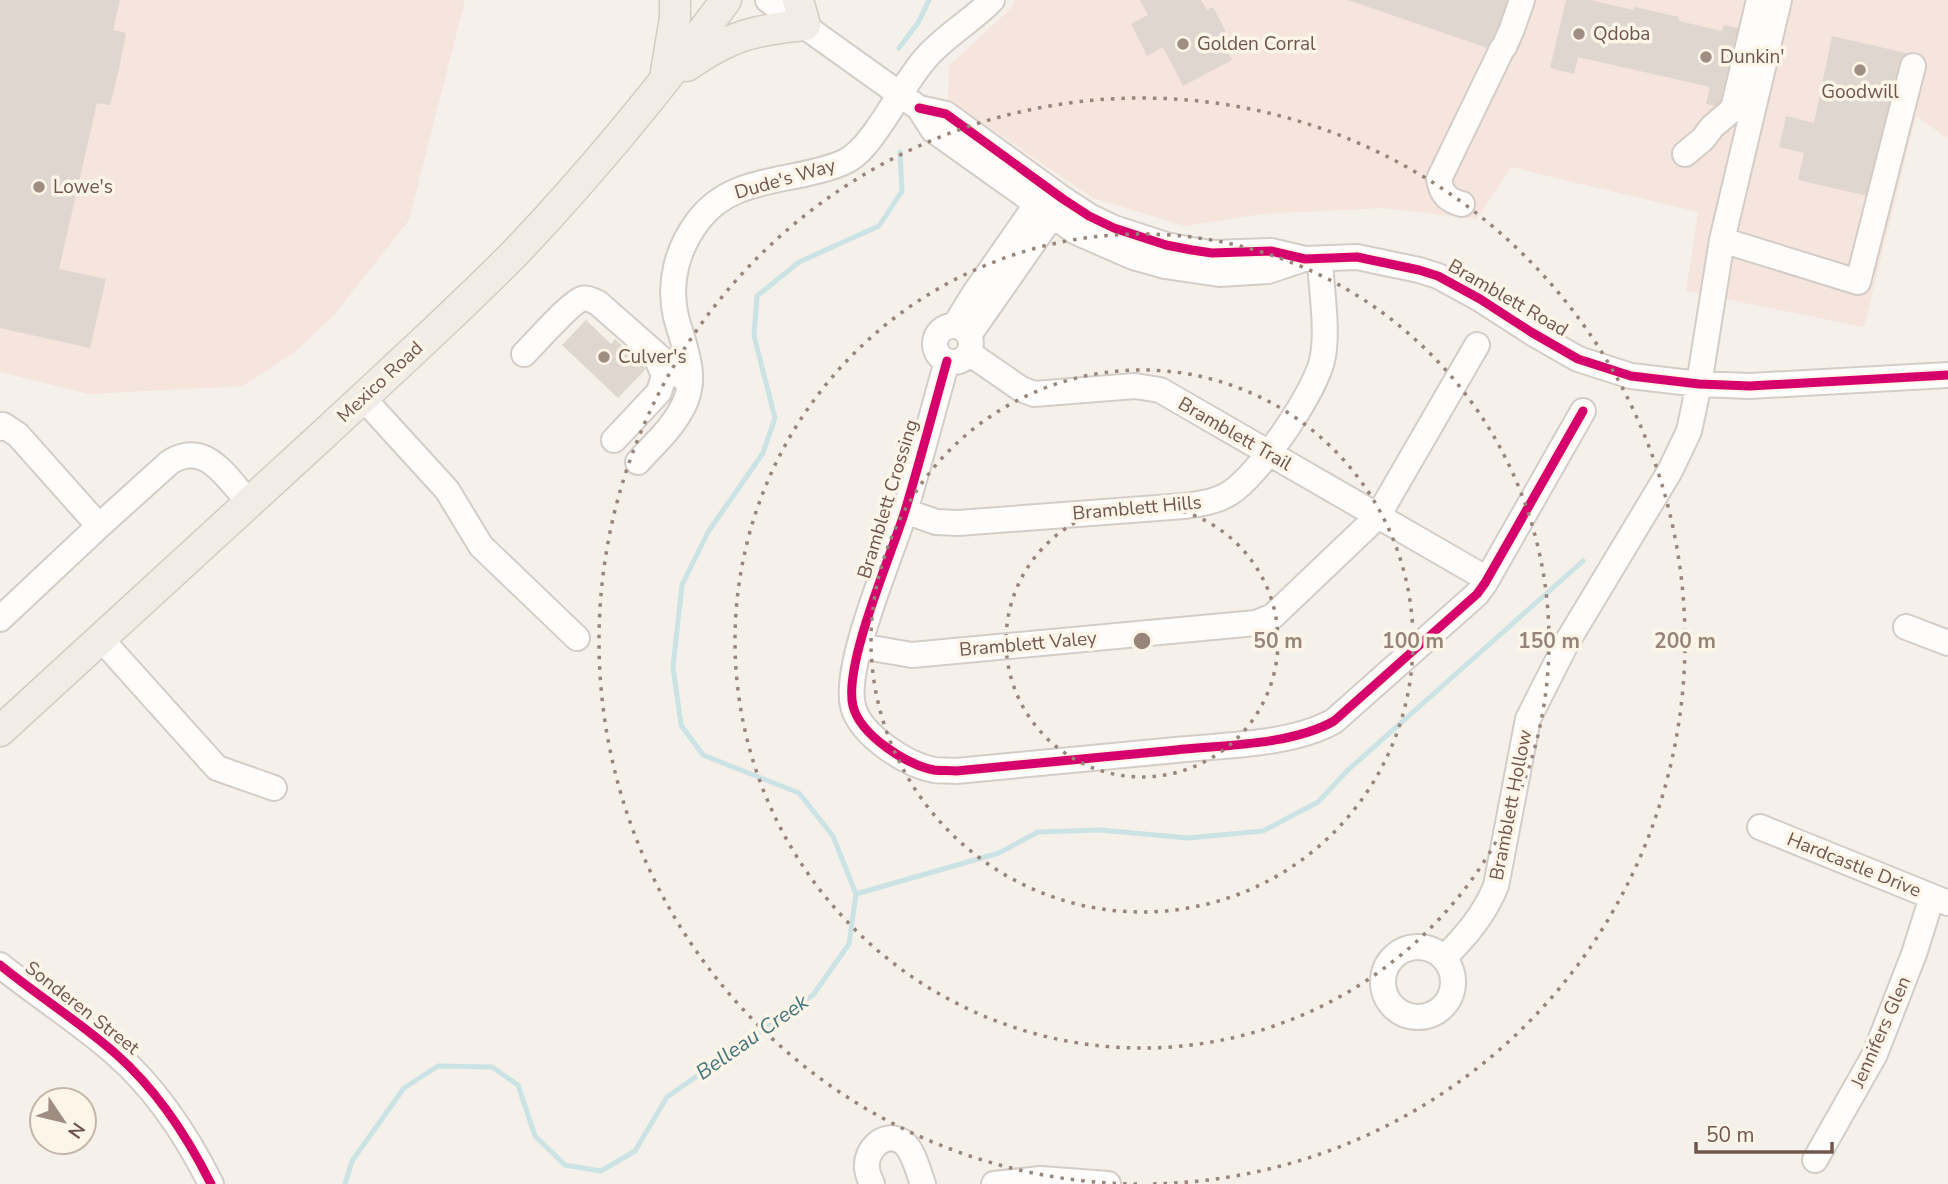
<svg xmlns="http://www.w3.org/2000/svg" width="1948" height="1184" viewBox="0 0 1948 1184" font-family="'Nunito Sans',sans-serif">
	<rect width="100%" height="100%" fill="#f5f0e9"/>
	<!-- commercial -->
	<path fill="#f5e5dd" d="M 0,0 L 465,0 L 409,220 L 334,315 L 296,351 L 243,386 L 88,394 L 0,372 Z
		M 1016,0 L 1948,0 L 1948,139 L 1916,116 L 1864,327 L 1686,291 L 1698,212 L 1511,167 L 1477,219 L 1383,208 L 1262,214 L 1185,226 L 1093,198 L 948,99 L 949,66 L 1010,9 Z"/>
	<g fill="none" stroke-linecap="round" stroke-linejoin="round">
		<!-- stream -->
		<path stroke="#cbe3e5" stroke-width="5" d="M 899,48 L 918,23 L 929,0
			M 856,894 L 999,853 L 1038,832 L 1100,830 L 1188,838 L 1263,831 L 1318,802 L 1348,770 L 1583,561
			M 345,1184 L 352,1161 L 404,1088 L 438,1066 L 492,1067 L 518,1085 L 535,1136 L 565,1165 L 601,1171 L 635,1151 L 667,1097 L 813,995 L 849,944 L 856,894 L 833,836 L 799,793 L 703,755 L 681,725 L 673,667 L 682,585 L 708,532 L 763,453 L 775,418 L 754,336 L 757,296 L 799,262 L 879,226 L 902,191 L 900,152"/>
	</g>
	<!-- building -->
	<path fill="#dfd6cf" d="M 0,0 L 120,0 L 113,30 L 126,33 L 119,69 L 110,105 L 97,103 L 59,269 L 106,279 L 90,348 L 0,328 Z
		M 1140,0 L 1201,0 L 1207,10 L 1213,7 L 1229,38 L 1223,42 L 1232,60 L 1183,86 L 1163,47 L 1147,56 L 1131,24 L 1148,15 Z
		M 1348,0 L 1517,0 L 1499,52 Z
		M 1566,0 L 1590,0 L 1633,10 L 1634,7 L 1679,17 L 1679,21 L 1722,31 L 1724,25 L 1748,30 L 1727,109 L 1706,104 L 1710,87 L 1578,57 L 1574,74 L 1550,68 Z
		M 1832,36 L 1906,53 L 1899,83 L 1895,82 L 1868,196 L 1798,180 L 1804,153 L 1779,147 L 1786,116 L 1814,123 Z
		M 586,320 L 611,344 L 615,339 L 646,369 L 618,398 L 562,345 Z"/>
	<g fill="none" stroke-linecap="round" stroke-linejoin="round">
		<!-- minor casing -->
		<g stroke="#d4cdc7" stroke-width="28">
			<path id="minor" d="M 768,0 L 919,108 L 933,130 L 1076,232 L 1133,257 L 1165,266 L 1219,274 L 1268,271 L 1304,259
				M 1504,47 L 1512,29 L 1522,0
				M 919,108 L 946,114 L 1063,199 L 1089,216 L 1114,228 L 1166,245 L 1192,250 L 1212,253 L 1271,251 L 1305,259 L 1357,257 L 1419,270 L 1438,276 L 1480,299 L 1531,332 L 1578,359 L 1631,376 L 1699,384 L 1750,386 L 1948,375
				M 1685,154 L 1703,139 L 1712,127 L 1733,109 L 1759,0
				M 1462,204 C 1448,201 1441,194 1439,179 L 1502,49
				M 1722,240 L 1858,282 L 1913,66
				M 955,325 L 974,294 L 1045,192
				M935 344a18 18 0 1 1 36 0a18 18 0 1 1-36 0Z
				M 969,335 L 1061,203
				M 969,353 L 1021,389 L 1034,394 L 1135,386 L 1160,390 L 1487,579
				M 524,354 C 535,343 571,302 582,299 C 587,297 593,301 598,303 L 690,384
				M 947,361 C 933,411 920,461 905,511 C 891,556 843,665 853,706 C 860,735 907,765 934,770 C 941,771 949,770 956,771 C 1029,764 1103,757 1176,750 C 1224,745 1292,745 1334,721 L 1477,594 L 1485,583 L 1583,411
				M 363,398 L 447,490 L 481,546 L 577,638
				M 0,428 L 3,425 L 18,435 L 99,526 L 0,619
				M 614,440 L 659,392 L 664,376 L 655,354
				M 638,462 C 655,443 676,425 686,400 C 697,372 683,344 676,317 C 668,283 677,249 698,221 C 733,174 792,184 842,163 C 856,157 865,146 873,135 C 891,111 905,83 924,60 C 944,36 971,22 992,0
				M 905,511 L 936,522 L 958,523 L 1184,506 C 1200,504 1216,502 1230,493 C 1259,475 1318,389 1323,356 C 1328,327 1321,288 1320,259
				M 99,526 L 170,462 C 207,440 226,478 250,503
				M 1906,627 L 1948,643
				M 102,640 L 217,768 L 274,788
				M 860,646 L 912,655 L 1256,623 L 1273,616 L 1378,516 L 1477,345
				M 1760,827 L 1948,903
				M1383 982a35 35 0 1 1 70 0a35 35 0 1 1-70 0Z
				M 1444,958 C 1466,936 1484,915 1496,886 L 1528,719 L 1567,642 L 1670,471 L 1689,431 L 1699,384 L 1722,240 L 1779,0
				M 0,965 C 38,996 80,1022 116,1054 C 157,1090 187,1136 211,1184
				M 1815,1160 L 1875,1054 L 1914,954 L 1932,897
				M 872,1184 C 870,1179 867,1173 867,1168 C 865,1149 886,1129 904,1143 C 914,1152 918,1171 923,1184
				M 994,1184 L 1041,1179 L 1108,1184"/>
		</g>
		<!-- major casing -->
		<g stroke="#d4cbc5" stroke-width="33">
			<path id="major" d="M 687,66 C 730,36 753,30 805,25 L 798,0
				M 665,78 L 675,18 L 675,0
				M 0,731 C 108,633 216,534 324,434 C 388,374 454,315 516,252 C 591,173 661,88 726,0"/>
		</g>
		<!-- minor -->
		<use href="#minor" stroke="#fefdfc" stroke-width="24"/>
		<!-- major -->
		<use href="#major" stroke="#f1ece5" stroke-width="30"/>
		<!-- cycleway casing -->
		<g stroke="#fef5e9" stroke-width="13">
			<path id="cycleway" d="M 919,108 L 946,114 L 1063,199 L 1089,216 L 1114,228 L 1166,245 L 1192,250 L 1212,253 L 1271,251 L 1305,259 L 1357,257 L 1419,270 L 1438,276 L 1480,299 L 1531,332 L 1578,359 L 1631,376 L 1699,384 L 1750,386 L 1948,375
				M 947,361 C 933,411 920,461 905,511 C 891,556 843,665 853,706 C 860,735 907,765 934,770 C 941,771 949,770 956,771 C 1029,764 1103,757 1176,750 C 1224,745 1292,745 1334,721 L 1477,594 L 1485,583 L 1583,411
				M 0,965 C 38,996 80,1022 116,1054 C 157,1090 187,1136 211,1184"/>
		</g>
		<!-- cycleway -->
		<use href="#cycleway" stroke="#d6006c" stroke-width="9"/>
	</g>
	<!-- distance rings -->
	<g fill="none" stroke="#98857a" stroke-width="3.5" stroke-dasharray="3.5 7">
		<circle cx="1142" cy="641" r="136"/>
		<circle cx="1142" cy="641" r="271"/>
		<circle cx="1142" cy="641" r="407"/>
		<path d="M1137 1184A543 543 0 1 1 1147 1184"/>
	</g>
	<!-- markers -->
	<g fill="#9f8d82" stroke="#fef5e9" stroke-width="2.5">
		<circle cx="1579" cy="34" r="7"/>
		<circle cx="1183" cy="44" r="7"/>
		<circle cx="1706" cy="57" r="7"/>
		<circle cx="1860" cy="70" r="7"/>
		<circle cx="39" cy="187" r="7"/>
		<circle cx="604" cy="357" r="7"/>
	</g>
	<g text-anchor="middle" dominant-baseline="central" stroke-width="7" stroke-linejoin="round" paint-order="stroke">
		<!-- poi labels -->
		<g font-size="19" fill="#71574b" stroke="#fef5e9" text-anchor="start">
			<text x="1593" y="34">Qdoba</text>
			<text x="1197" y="44">Golden Corral</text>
			<text x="1720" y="57">Dunkin'</text>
			<text x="1860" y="92" text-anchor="middle">Goodwill</text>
			<text x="53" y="187">Lowe's</text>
			<text x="618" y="357">Culver's</text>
		</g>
		<!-- street labels -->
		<g font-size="19" fill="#71574b" stroke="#fef5e9">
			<text transform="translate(785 179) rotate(-16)">Dude's Way</text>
			<text transform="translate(1508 298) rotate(30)">Bramblett Road</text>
			<text transform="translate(380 382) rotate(-43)">Mexico Road</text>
			<text transform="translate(1235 434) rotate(30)">Bramblett Trail</text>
			<text transform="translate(888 499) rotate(-73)">Bramblett Crossing</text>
			<text transform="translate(1137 508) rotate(-5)">Bramblett Hills</text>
			<text transform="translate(1028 644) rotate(-5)">Bramblett Valey</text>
			<text transform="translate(1511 805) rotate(-79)">Bramblett Hollow</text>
			<text transform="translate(1854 865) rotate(22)">Hardcastle Drive</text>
			<text transform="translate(82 1008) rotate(38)">Sonderen Street</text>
			<text transform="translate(1881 1032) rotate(-66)">Jennifers Glen</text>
		</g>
		<!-- water labels -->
		<g font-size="21" font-style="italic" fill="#43757d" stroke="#fef5e9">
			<text transform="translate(752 1037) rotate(-35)">Belleau Creek</text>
		</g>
	</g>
	<circle cx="1142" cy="641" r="10" fill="#98857a" stroke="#fef5e9" stroke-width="3.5"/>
	<g font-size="21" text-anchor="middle" font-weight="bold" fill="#98857a" stroke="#fef5e9" stroke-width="7" stroke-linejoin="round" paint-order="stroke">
		<text x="1278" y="648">50 m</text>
		<text x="1413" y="648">100 m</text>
		<text x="1549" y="648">150 m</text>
		<text x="1685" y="648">200 m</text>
	</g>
	<!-- north arrow -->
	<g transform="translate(63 1121) rotate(125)"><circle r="33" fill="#fef5e9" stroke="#c6b6aa" stroke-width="2"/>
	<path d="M0-5L12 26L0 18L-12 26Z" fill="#9f8d82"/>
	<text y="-10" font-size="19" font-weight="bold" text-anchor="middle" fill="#71574b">N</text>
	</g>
	<!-- scale -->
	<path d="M1696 1142v10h136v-10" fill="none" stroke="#71574b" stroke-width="3.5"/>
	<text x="1706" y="1142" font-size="21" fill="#71574b" stroke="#fef5e9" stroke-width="5" paint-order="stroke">50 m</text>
</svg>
